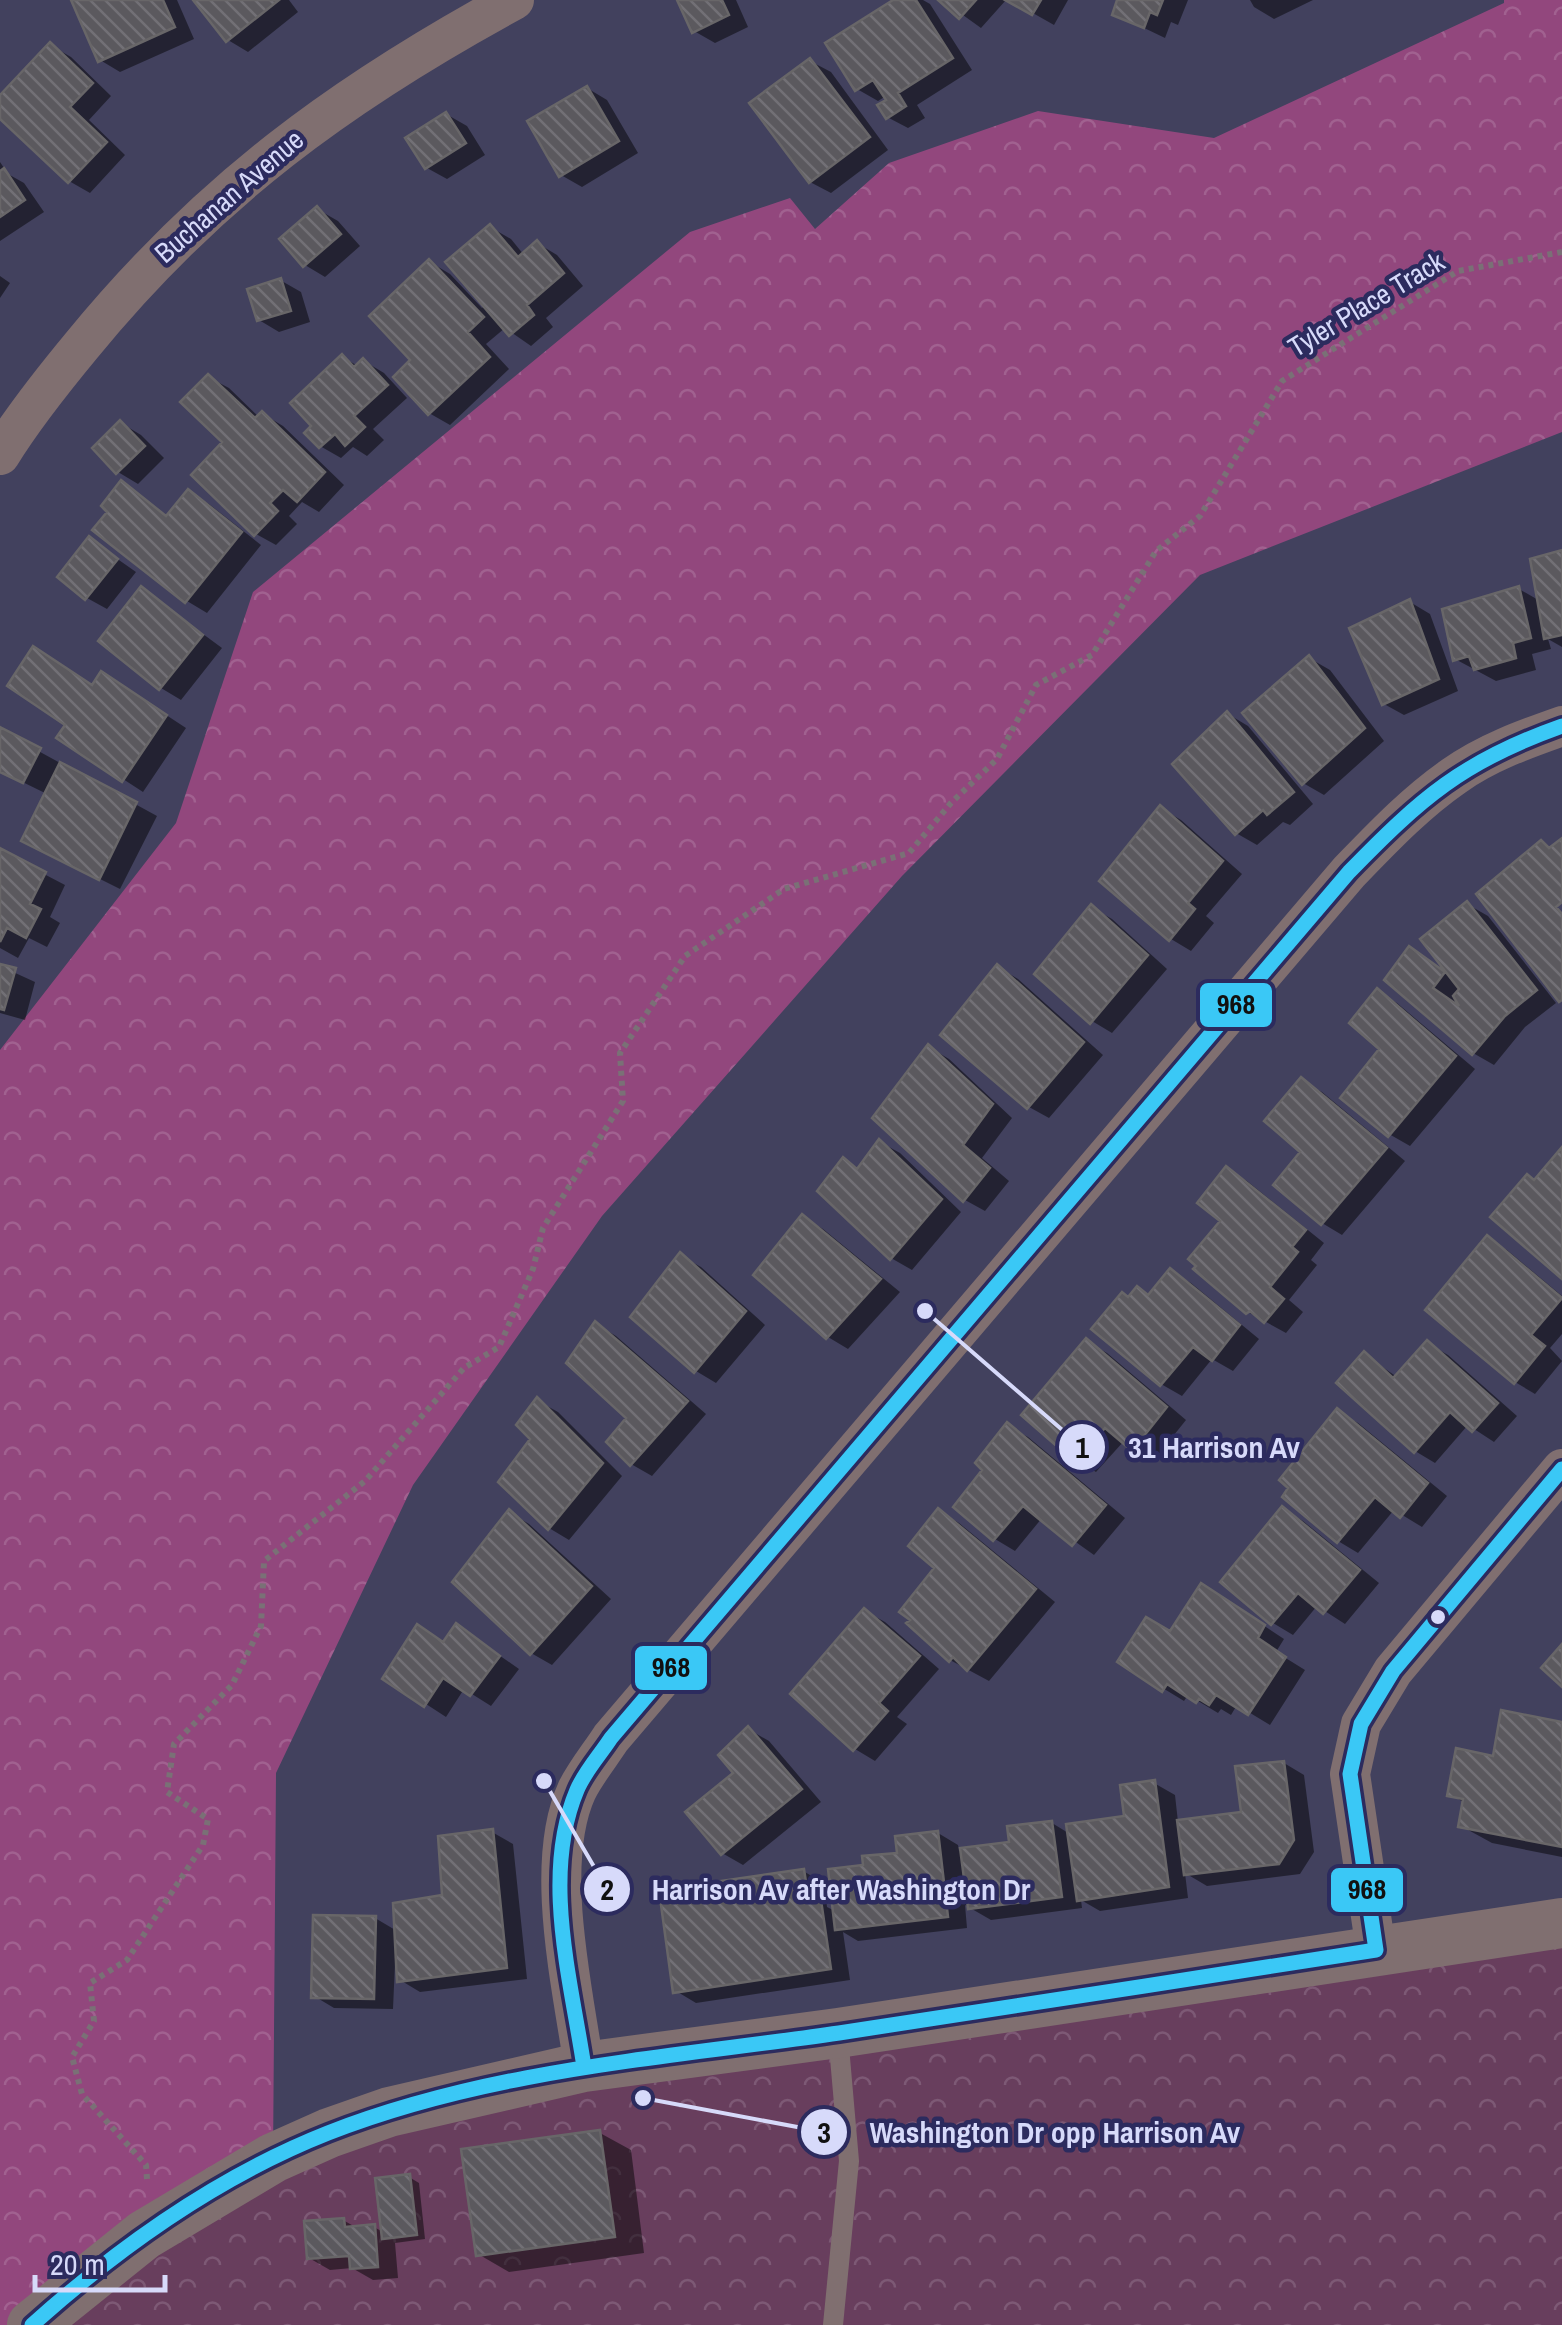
<svg xmlns="http://www.w3.org/2000/svg" width="1562" height="2325" viewBox="0 0 1562 2325" font-family="'Archivo Narrow',sans-serif">
	<defs>
		<pattern id="forest-crowns" width="20" height="18" patternUnits="userSpaceOnUse" patternTransform="scale(2.5)"><rect width="20" height="18" fill="#92477d"/><path d="M2 6a3 3 0 1 1 6 0M12 15a3 3 0 1 1 6 0" fill="none" stroke="#a16190"/></pattern>
		<pattern id="park-crowns" width="20" height="18" patternUnits="userSpaceOnUse" patternTransform="scale(2.5)"><rect width="20" height="18" fill="#683e5d"/><path d="M2 6a3 3 0 1 1 6 0M12 15a3 3 0 1 1 6 0" fill="none" stroke="#7d5975"/></pattern>
		<pattern id="building-back-hatch" width="6" height="6" patternUnits="userSpaceOnUse" patternTransform="scale(2.5)"><rect width="6" height="6" fill="#5b595e"/><path d="M-1 5l2 2M0 0l6 6M5-1l2 2" fill="none" stroke="#727076"/></pattern>
	</defs>
	<rect width="100%" height="100%" fill="#42415e"/>
	<!-- forest -->
	<path fill="url(#forest-crowns)" d="M 1504,0 L 1562,0 L 1562,432 L 1200,575 L 902,876 L 602,1216 L 413,1485 L 276,1773 L 273,2158 L 49,2325 L 0,2325 L 0,1050 L 176,823 L 253,592 L 690,232 L 790,198 L 815,229 L 889,163 L 1038,111 L 1214,138 L 1504,3 Z"/>
	<!-- park -->
	<path fill="url(#park-crowns)" d="M 1562,1923 L 1562,2325 L 32,2325 L 329,2133 Z"/>
	<!-- shadow -->
	<path fill="#0007" d="M 76,0 L 177,0 L 194,39 L 120,72 L 100,60 Z
		M 197,0 L 289,0 L 298,12 L 248,52 L 228,40 Z
		M 679,0 L 736,0 L 748,27 L 715,43 L 694,31 Z
		M 897,0 L 923,0 L 930,4 L 972,70 L 917,105 L 925,118 L 908,128 L 887,117 L 889,101 L 886,96 L 878,101 L 857,89 Z
		M 942,0 L 1006,0 L 981,28 Z
		M 1010,0 L 1068,0 L 1054,25 Z
		M 1116,0 L 1188,0 L 1178,25 L 1171,22 L 1165,38 L 1115,14 L 1119,1 Z
		M 1250,0 L 1313,0 L 1274,19 L 1254,7 Z
		M 50,45 L 71,57 L 111,96 L 89,120 L 125,155 L 90,193 L 69,181 L 0,115 L 0,98 Z
		M 810,61 L 831,72 L 888,150 L 831,193 L 810,182 Z
		M 587,88 L 607,100 L 638,153 L 582,187 L 561,175 Z
		M 446,114 L 467,126 L 485,155 L 447,179 L 427,168 Z
		M 0,162 L 8,174 L 24,183 L 44,212 L 0,241 Z
		M 317,209 L 338,221 L 360,246 L 325,277 L 305,265 Z
		M 490,227 L 511,239 L 524,255 L 537,243 L 557,255 L 583,286 L 546,318 L 553,327 L 531,346 L 505,328 L 486,344 L 509,369 L 450,425 L 429,413 L 414,360 L 430,262 L 450,274 L 482,308 L 486,305 Z
		M 0,276 L 10,283 L 0,298 Z
		M 280,280 L 301,292 L 310,322 L 279,332 L 259,320 Z
		M 342,357 L 358,366 L 364,361 L 384,373 L 407,398 L 373,429 L 384,440 L 367,456 L 353,447 L 341,458 L 320,446 L 314,426 Z
		M 208,377 L 229,388 L 260,418 L 263,414 L 283,426 L 344,485 L 319,512 L 302,502 L 289,516 L 297,524 L 276,545 L 256,534 Z
		M 121,423 L 141,435 L 164,458 L 138,484 L 118,472 Z
		M 122,484 L 169,517 L 188,492 L 209,504 L 261,545 L 207,613 L 187,601 L 96,530 L 110,511 Z
		M 89,539 L 136,572 L 107,609 L 87,598 Z
		M 1562,552 L 1562,647 L 1548,639 L 1551,649 L 1532,654 L 1536,670 L 1496,681 L 1455,659 L 1519,589 L 1540,601 Z
		M 142,589 L 222,648 L 181,700 L 161,688 L 102,641 Z
		M 1410,602 L 1430,614 L 1458,691 L 1404,715 L 1384,704 Z
		M 1309,658 L 1330,670 L 1384,741 L 1324,795 L 1303,783 Z
		M 122,686 L 186,728 L 143,792 L 60,738 L 93,687 Z
		M 1228,714 L 1248,726 L 1313,804 L 1290,825 L 1283,822 L 1257,845 L 1236,833 Z
		M 0,730 L 157,816 L 120,889 L 44,851 L 47,794 L 0,771 Z
		M 1161,808 L 1181,820 L 1242,874 L 1206,916 L 1214,923 L 1191,951 L 1171,939 L 1102,881 Z
		M 0,851 L 65,885 L 50,917 L 60,923 L 47,947 L 29,938 L 18,958 L 0,948 Z
		M 1467,904 L 1488,916 L 1556,1003 L 1525,1027 L 1494,1065 L 1473,1053 L 1387,980 L 1410,949 L 1447,973 Z
		M 1091,907 L 1112,919 L 1167,969 L 1112,1033 L 1092,1021 Z
		M 0,966 L 35,982 L 25,1020 L 0,1013 Z
		M 998,967 L 1018,979 L 1103,1055 L 1049,1118 L 1029,1107 Z
		M 1377,992 L 1397,1003 L 1475,1069 L 1410,1146 L 1389,1134 Z
		M 929,1047 L 949,1059 L 1012,1118 L 982,1158 L 1009,1181 L 985,1211 L 965,1200 Z
		M 1301,1081 L 1322,1092 L 1405,1161 L 1342,1235 L 1322,1223 L 1303,1152 Z
		M 880,1142 L 900,1153 L 961,1212 L 912,1270 L 891,1258 L 844,1160 L 860,1169 Z
		M 1227,1169 L 1247,1181 L 1324,1243 L 1311,1260 L 1317,1265 L 1289,1300 L 1303,1312 L 1286,1333 L 1248,1312 L 1223,1220 Z
		M 803,1217 L 823,1229 L 900,1292 L 848,1349 L 828,1337 L 756,1274 Z
		M 1487,1238 L 1507,1250 L 1562,1296 L 1562,1334 L 1550,1348 L 1562,1361 L 1535,1394 L 1515,1382 Z
		M 681,1256 L 701,1267 L 765,1325 L 716,1383 L 696,1371 L 633,1317 Z
		M 1171,1271 L 1191,1283 L 1259,1339 L 1233,1371 L 1212,1359 L 1182,1396 L 1161,1384 L 1130,1300 L 1150,1297 Z
		M 596,1324 L 616,1336 L 706,1414 L 652,1476 L 631,1464 L 630,1417 Z
		M 1087,1342 L 1107,1353 L 1186,1420 L 1154,1460 L 1124,1441 L 1096,1472 L 1076,1460 Z
		M 1427,1343 L 1448,1355 L 1517,1416 L 1494,1442 L 1468,1425 L 1435,1463 L 1415,1451 L 1365,1355 L 1397,1377 Z
		M 538,1401 L 558,1412 L 622,1476 L 569,1540 L 549,1528 L 534,1439 Z
		M 1337,1412 L 1358,1423 L 1447,1496 L 1422,1527 L 1394,1510 L 1358,1553 L 1338,1541 Z
		M 1007,1426 L 1028,1437 L 1125,1518 L 1094,1555 L 1042,1518 L 1015,1551 L 995,1539 L 956,1507 L 986,1470 Z
		M 1283,1509 L 1303,1521 L 1379,1583 L 1345,1624 L 1317,1606 L 1293,1635 L 1273,1623 L 1223,1582 Z
		M 939,1511 L 959,1523 L 1055,1602 L 989,1681 L 950,1660 L 937,1568 Z
		M 509,1512 L 529,1524 L 611,1599 L 552,1665 L 531,1653 Z
		M 1222,1598 L 1284,1639 L 1276,1652 L 1305,1670 L 1270,1725 L 1237,1705 L 1231,1715 L 1221,1709 L 1218,1713 L 1188,1695 L 1184,1701 L 1120,1662 L 1171,1634 Z
		M 865,1611 L 885,1622 L 939,1669 L 897,1717 L 907,1724 L 875,1761 L 855,1749 Z
		M 457,1626 L 519,1669 L 491,1706 L 464,1689 L 446,1717 L 386,1678 L 444,1643 Z
		M 1562,1724 L 1562,1857 L 1492,1843 L 1461,1826 L 1465,1803 L 1450,1794 L 1494,1759 Z
		M 748,1729 L 769,1741 L 821,1802 L 743,1865 L 722,1853 L 736,1774 Z
		M 1284,1763 L 1304,1775 L 1314,1852 L 1300,1874 L 1207,1886 L 1185,1873 L 1188,1898 L 1100,1911 L 1081,1900 L 1082,1908 L 991,1920 L 965,1905 L 967,1928 L 858,1941 L 843,1932 L 850,1980 L 696,2003 L 676,1991 L 803,1871 L 824,1883 L 827,1907 L 835,1911 L 866,1868 L 900,1855 L 938,1833 L 958,1845 L 959,1851 L 1012,1844 L 1052,1823 L 1070,1834 L 1126,1818 L 1154,1783 L 1175,1795 L 1178,1822 L 1244,1814 Z
		M 492,1832 L 513,1844 L 527,1979 L 420,1992 L 400,1980 L 399,1963 L 395,1963 L 393,2009 L 334,2008 L 314,1996 L 375,1918 L 397,1931 L 445,1897 Z
		M 600,2133 L 631,2150 L 644,2253 L 509,2272 L 478,2254 Z
		M 409,2177 L 419,2183 L 425,2239 L 395,2243 L 398,2278 L 373,2280 L 352,2268 L 330,2270 L 309,2258 L 343,2220 L 357,2228 L 374,2227 L 383,2232 Z"/>
	<!-- building -->
	<path fill="url(#building-back-hatch)" stroke="#686668" stroke-width="2.5" d="M 71,0 L 163,0 L 175,27 L 98,62 Z
		M 193,0 L 279,0 L 226,42 Z
		M 677,0 L 722,0 L 729,15 L 692,33 Z
		M 893,0 L 916,0 L 953,58 L 898,93 L 906,106 L 886,119 L 877,105 L 886,100 L 873,80 L 855,91 L 825,43 Z
		M 938,0 L 976,0 L 959,19 Z
		M 1005,0 L 1041,0 L 1032,15 Z
		M 1117,0 L 1163,0 L 1157,15 L 1150,12 L 1144,28 L 1112,15 Z
		M 50,42 L 93,83 L 70,107 L 107,142 L 68,183 L 0,119 L 0,95 Z
		M 810,58 L 870,137 L 809,183 L 749,103 Z
		M 587,86 L 619,141 L 559,177 L 527,121 Z
		M 446,112 L 466,143 L 425,169 L 405,138 Z
		M 4,168 L 25,200 L 0,217 L 0,171 Z
		M 317,206 L 341,234 L 303,267 L 279,239 Z
		M 490,224 L 518,257 L 537,240 L 564,273 L 527,305 L 534,315 L 509,336 L 445,262 Z
		M 429,259 L 484,317 L 468,332 L 490,357 L 428,415 L 393,377 L 410,360 L 369,316 Z
		M 281,278 L 291,311 L 257,321 L 247,289 Z
		M 342,354 L 354,367 L 363,358 L 388,385 L 354,416 L 365,427 L 345,446 L 335,434 L 319,448 L 304,433 L 311,426 L 290,403 Z
		M 208,374 L 255,418 L 262,411 L 325,472 L 297,502 L 283,490 L 270,503 L 278,511 L 254,536 L 191,475 L 222,442 L 180,402 Z
		M 120,420 L 145,446 L 116,474 L 92,448 Z
		M 121,480 L 166,516 L 188,489 L 242,532 L 185,603 L 92,530 L 107,512 L 101,506 Z
		M 89,536 L 118,559 L 85,600 L 57,577 Z
		M 1562,550 L 1562,635 L 1544,639 L 1530,559 Z
		M 141,586 L 203,635 L 159,690 L 98,641 Z
		M 1519,586 L 1531,638 L 1513,643 L 1516,658 L 1474,670 L 1469,656 L 1453,661 L 1442,609 Z
		M 1410,599 L 1439,679 L 1382,705 L 1349,628 Z
		M 33,646 L 92,685 L 101,671 L 167,715 L 122,782 L 56,738 L 65,725 L 7,686 Z
		M 1309,655 L 1365,728 L 1302,785 L 1242,713 Z
		M 1227,711 L 1294,792 L 1267,815 L 1263,810 L 1235,835 L 1172,764 Z
		M 0,727 L 41,748 L 23,783 L 0,772 Z
		M 60,762 L 137,802 L 99,880 L 21,841 Z
		M 1160,805 L 1223,861 L 1188,903 L 1195,909 L 1169,941 L 1099,881 Z
		M 1562,838 L 1562,902 L 1556,907 L 1562,914 L 1562,1000 L 1559,1002 L 1476,894 L 1541,840 L 1549,848 Z
		M 0,848 L 46,872 L 30,904 L 41,909 L 26,938 L 7,928 L 0,942 Z
		M 1467,901 L 1537,990 L 1505,1016 L 1472,1055 L 1384,980 L 1409,946 L 1445,972 L 1433,988 L 1459,1006 L 1453,996 L 1459,989 L 1420,939 Z
		M 1091,904 L 1148,955 L 1090,1024 L 1034,974 Z
		M 0,964 L 16,968 L 4,1010 L 0,1009 Z
		M 997,964 L 1084,1042 L 1027,1109 L 940,1035 Z
		M 1377,988 L 1456,1056 L 1388,1137 L 1340,1098 L 1379,1049 L 1349,1023 Z
		M 928,1044 L 993,1104 L 963,1145 L 990,1168 L 963,1202 L 872,1118 Z
		M 1301,1077 L 1387,1148 L 1321,1225 L 1273,1185 L 1300,1152 L 1264,1121 Z
		M 879,1139 L 942,1199 L 890,1260 L 817,1191 L 843,1157 L 857,1169 Z
		M 1562,1147 L 1562,1279 L 1490,1217 L 1527,1174 L 1534,1180 Z
		M 1226,1166 L 1306,1230 L 1292,1247 L 1298,1252 L 1270,1287 L 1284,1299 L 1264,1323 L 1250,1311 L 1246,1314 L 1193,1269 L 1196,1266 L 1188,1259 L 1220,1221 L 1197,1203 Z
		M 802,1214 L 881,1279 L 826,1339 L 753,1275 Z
		M 1487,1235 L 1562,1298 L 1531,1335 L 1545,1346 L 1514,1384 L 1425,1310 Z
		M 680,1252 L 746,1311 L 694,1373 L 630,1317 Z
		M 1170,1268 L 1240,1325 L 1212,1361 L 1193,1347 L 1160,1386 L 1091,1329 L 1122,1292 L 1128,1297 L 1137,1286 L 1148,1295 Z
		M 595,1321 L 688,1401 L 630,1466 L 606,1442 L 626,1418 L 566,1363 Z
		M 1086,1338 L 1167,1407 L 1132,1451 L 1105,1428 L 1075,1462 L 1021,1415 Z
		M 1427,1340 L 1498,1403 L 1472,1432 L 1450,1412 L 1414,1453 L 1336,1383 L 1364,1351 L 1393,1378 Z
		M 537,1397 L 603,1463 L 548,1530 L 498,1482 L 530,1439 L 516,1425 Z
		M 1337,1408 L 1428,1483 L 1400,1518 L 1375,1497 L 1337,1543 L 1282,1497 L 1288,1488 L 1279,1480 Z
		M 1007,1422 L 1106,1505 L 1072,1546 L 1023,1506 L 993,1541 L 953,1507 L 982,1470 L 975,1463 Z
		M 1282,1506 L 1360,1570 L 1323,1614 L 1298,1593 L 1271,1625 L 1220,1582 Z
		M 938,1508 L 1036,1589 L 967,1671 L 953,1657 L 949,1662 L 906,1623 L 910,1620 L 899,1612 L 934,1568 L 908,1546 Z
		M 509,1509 L 592,1586 L 530,1655 L 452,1582 Z
		M 1201,1583 L 1265,1625 L 1258,1638 L 1286,1657 L 1248,1715 L 1216,1695 L 1209,1705 L 1199,1699 L 1196,1703 L 1167,1684 L 1162,1692 L 1117,1662 L 1146,1617 L 1170,1631 Z
		M 864,1608 L 920,1656 L 879,1703 L 888,1711 L 853,1751 L 790,1694 Z
		M 456,1623 L 500,1656 L 470,1696 L 443,1678 L 424,1707 L 382,1679 L 417,1624 L 443,1642 Z
		M 1562,1644 L 1562,1687 L 1541,1668 Z
		M 1501,1710 L 1562,1722 L 1562,1847 L 1458,1827 L 1463,1799 L 1447,1796 L 1456,1748 L 1493,1756 Z
		M 748,1726 L 802,1789 L 721,1855 L 685,1812 L 733,1773 L 718,1755 Z
		M 1284,1761 L 1294,1840 L 1279,1864 L 1184,1875 L 1177,1820 L 1241,1812 L 1235,1766 Z
		M 1155,1780 L 1169,1887 L 1077,1901 L 1066,1824 L 1124,1816 L 1120,1785 Z
		M 1052,1821 L 1062,1897 L 968,1909 L 960,1848 L 1009,1842 L 1007,1826 Z
		M 493,1829 L 507,1968 L 397,1982 L 393,1903 L 442,1895 L 438,1836 Z
		M 938,1831 L 948,1917 L 835,1930 L 828,1869 L 863,1865 L 862,1856 L 897,1853 L 895,1836 Z
		M 804,1869 L 809,1902 L 821,1900 L 831,1969 L 673,1993 L 659,1890 Z
		M 313,1915 L 376,1916 L 374,1999 L 311,1998 Z
		M 600,2130 L 615,2237 L 476,2256 L 461,2149 Z
		M 410,2174 L 417,2235 L 382,2239 L 375,2178 Z
		M 344,2218 L 345,2227 L 375,2224 L 378,2267 L 350,2269 L 349,2256 L 307,2259 L 304,2221 Z"/>
	<g fill="none" stroke-linecap="round" stroke-linejoin="round">
		<!-- path -->
		<path stroke="#7a7076" stroke-width="6" stroke-dasharray="5 5" stroke-linecap="butt" d="M 147,2179 L 146,2165 L 82,2094 L 72,2057 L 94,2021 L 90,1983 L 127,1960 L 203,1845 L 208,1819 L 167,1792 L 174,1744 L 232,1685 L 261,1626 L 264,1561 L 365,1481 L 464,1368 L 499,1347 L 533,1269 L 543,1228 L 623,1101 L 620,1053 L 685,956 L 784,889 L 909,853 L 951,803 L 997,759 L 1036,685 L 1092,655 L 1156,551 L 1200,516 L 1282,381 L 1458,271 L 1562,252"/>
		<!-- service -->
		<path stroke="#806f70" stroke-width="20" d="M 833,2325 L 849,2161 L 838,2035"/>
		<!-- minor -->
		<path stroke="#806f70" stroke-width="40" d="M 0,455 C 24,416 53,380 82,345 C 208,191 341,94 514,0
			M 1376,1950 L 1350,1774 L 1361,1724 L 1393,1671 L 1562,1469
			M 584,2067 C 573,1989 543,1864 577,1790 C 586,1772 600,1755 611,1738 L 1349,872 C 1382,838 1415,803 1454,776 C 1486,753 1525,739 1562,726"/>
		<!-- tertiary -->
		<path stroke="#806f70" stroke-width="50" d="M 32,2325 L 144,2235 L 273,2158 L 329,2133 L 389,2112 L 584,2067 L 838,2033 L 1562,1923"/>
		<!-- bus-1 casing -->
		<g stroke="#2c2b5e" stroke-width="22">
			<path id="bus-1" d="M 584,2067 C 571,1980 541,1875 577,1790 C 585,1771 600,1755 611,1738 L 1349,872 C 1421,798 1463,761 1562,726
				M 32,2325 C 119,2247 219,2176 328,2133 C 491,2069 667,2058 839,2033 C 1018,2007 1197,1977 1376,1950 L 1350,1774 L 1361,1724 L 1393,1671 L 1562,1469"/>
		</g>
		<!-- bus-1 -->
		<use href="#bus-1" stroke="#3ac8f6" stroke-width="15"/>
	</g>
	<!-- markers -->
	<circle fill="#d7dafa" stroke="#2c2b5e" stroke-width="4" cx="1438" cy="1617" r="9"/>
	<g text-anchor="middle" dominant-baseline="central" stroke-width="9" stroke-linejoin="round" paint-order="stroke">
		<!-- street labels -->
		<g font-size="28" fill="#d7dafa" stroke="#2c2b5e">
			<text transform="translate(229 196) rotate(-41)">Buchanan Avenue</text>
			<text transform="translate(1366 304) rotate(-31)">Tyler Place Track</text>
		</g>
	</g>
	<!-- callouts -->
	<path fill="none" stroke="#d7dafa" stroke-width="4" d="M925 1311L1082 1447M544 1781L607 1889M643 2098L824 2132"/>
	<g fill="#d7dafa" stroke="#2c2b5e" stroke-width="4">
		<circle cx="925" cy="1311" r="10"/>
		<circle cx="544" cy="1781" r="10"/>
		<circle cx="643" cy="2098" r="10"/>
		<circle cx="1082" cy="1447" r="25"/>
		<circle cx="607" cy="1889" r="25"/>
		<circle cx="824" cy="2132" r="25"/>
	</g>
	<g font-size="30" text-anchor="middle" font-weight="bold" fill="#111">
		<text x="1082" y="1458">1</text>
		<text x="607" y="1900">2</text>
		<text x="824" y="2143">3</text>
	</g>
	<g font-size="30" text-anchor="middle" font-weight="bold" fill="#d7dafa" stroke="#2c2b5e" stroke-width="9" stroke-linejoin="round" paint-order="stroke">
		<text x="1214" y="1458">31 Harrison Av</text>
		<text x="841" y="1900">Harrison Av after Washington Dr</text>
		<text x="1055" y="2143">Washington Dr opp Harrison Av</text>
	</g>
	<g stroke="#2c2b5e" stroke-width="4">
		<rect x="1198" y="981" width="76" height="48" rx="10" fill="#3ac8f6"/>
		<rect x="633" y="1644" width="76" height="48" rx="10" fill="#3ac8f6"/>
		<rect x="1329" y="1866" width="76" height="48" rx="10" fill="#3ac8f6"/>
	</g>
	<g font-size="28" text-anchor="middle" font-weight="bold" fill="#111">
		<text x="1236" y="1014">968</text>
		<text x="671" y="1677">968</text>
		<text x="1367" y="1899">968</text>
	</g>
	<!-- scale -->
	<path d="M35 2275v15h130v-15" fill="none" stroke="#d7dafa" stroke-width="5"/>
	<text x="50" y="2275" font-size="30" fill="#d7dafa" stroke="#2c2b5e" stroke-width="8" paint-order="stroke">20 m</text>
</svg>
